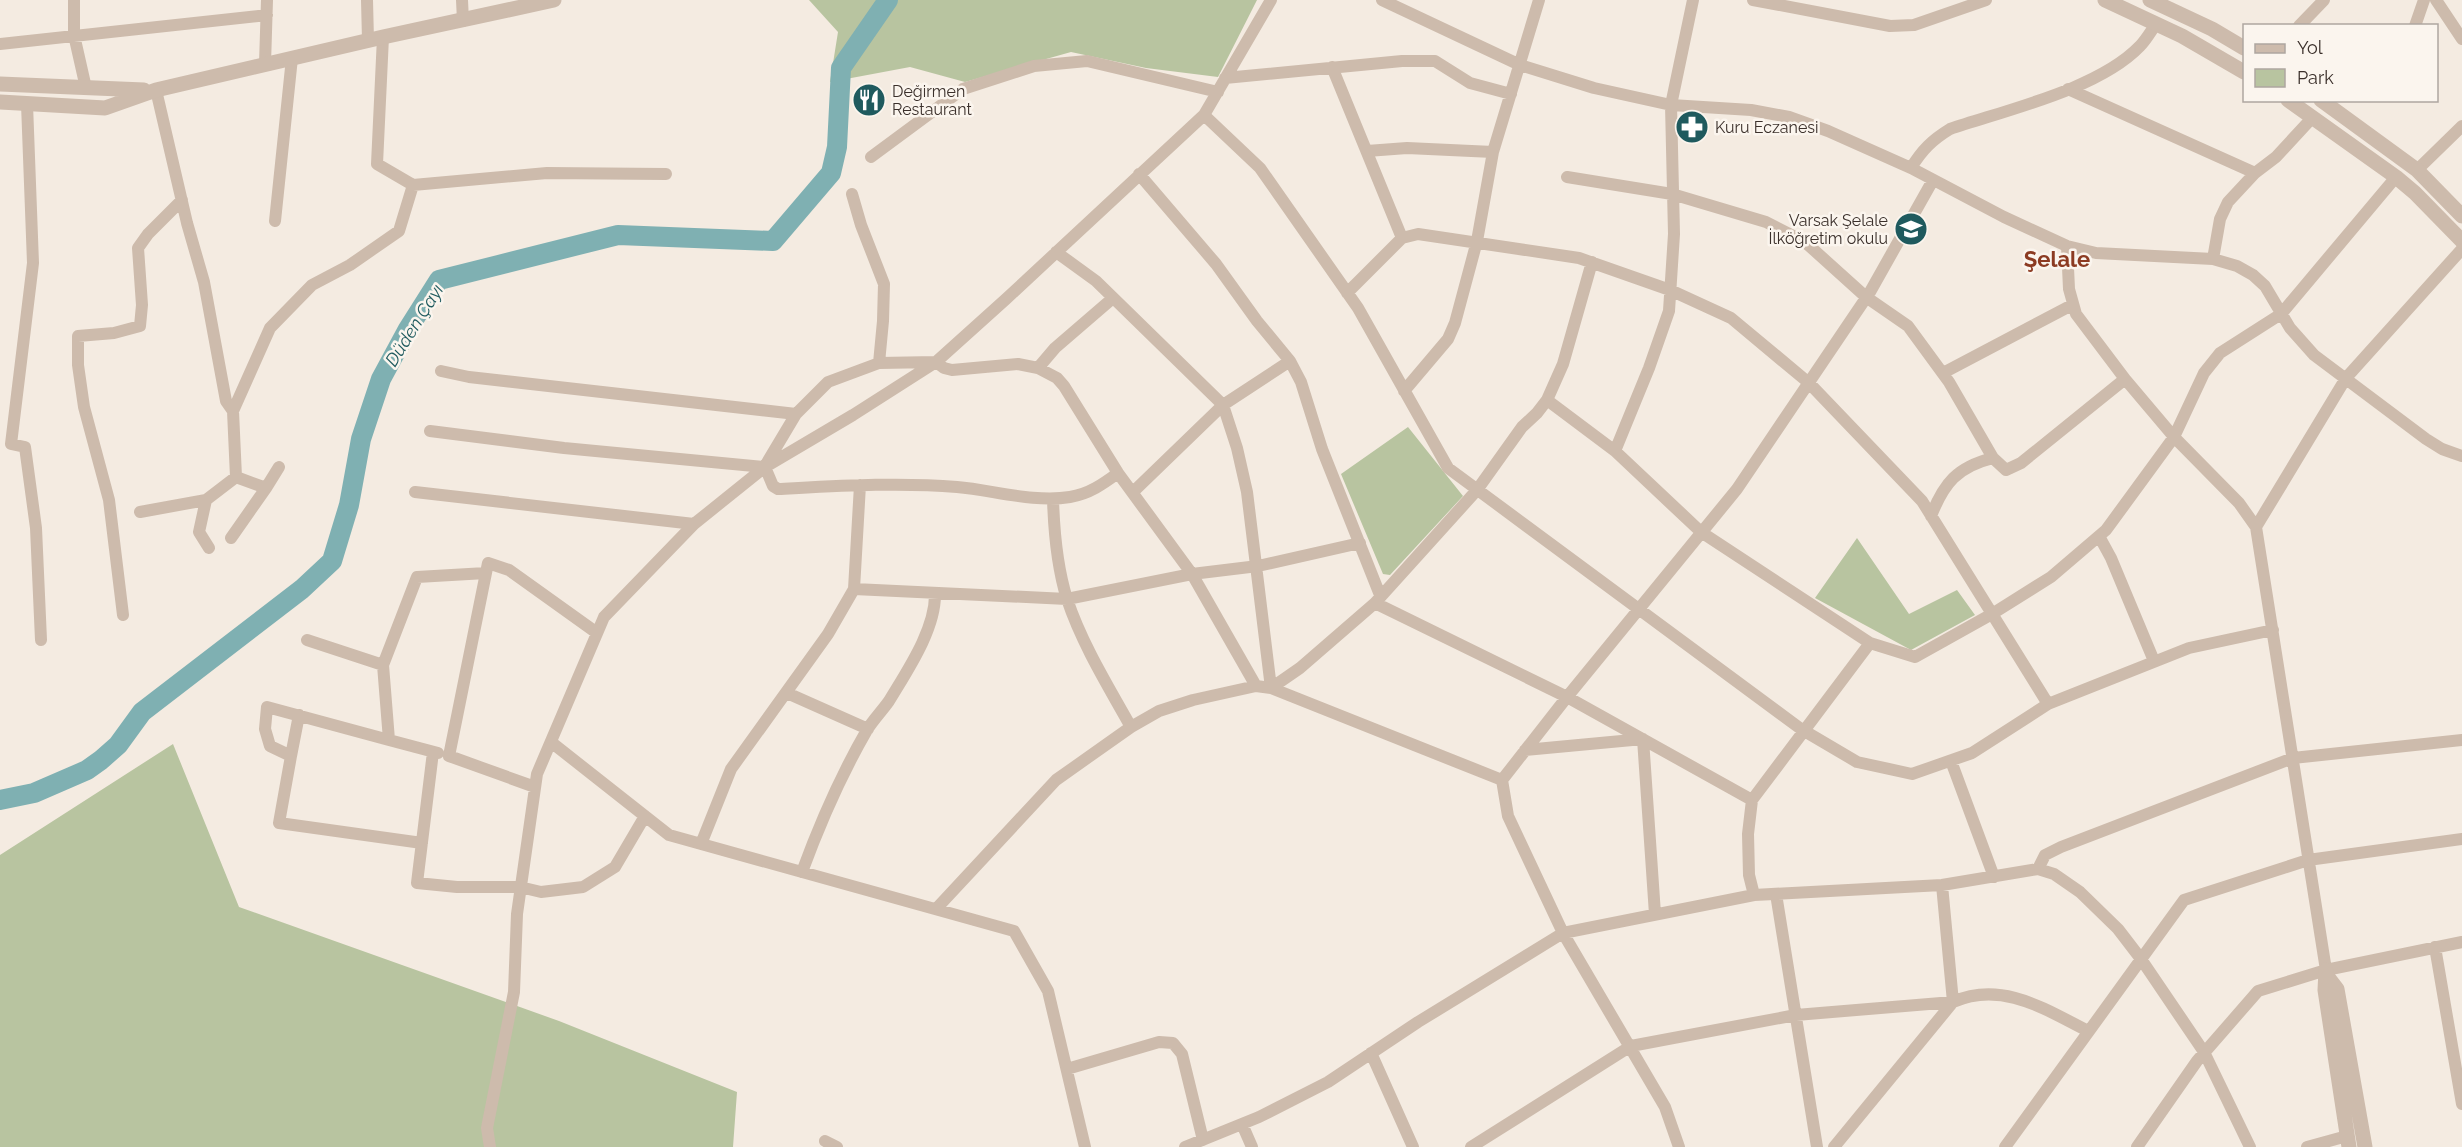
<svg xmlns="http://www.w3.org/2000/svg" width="2462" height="1147" viewBox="0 0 2462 1147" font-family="Raleway,sans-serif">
	<rect width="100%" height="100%" fill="#f4ebe1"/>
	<!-- green -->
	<path fill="#b8c4a0" d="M 809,0 L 1257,0 L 1218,77 L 1146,68 L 1071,52 L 965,82 L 910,67 L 830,82 L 838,32 Z
		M 1408,427 L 1463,496 L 1390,575 L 1383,574 L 1341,474 Z
		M 1857,538 L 1909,614 L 1957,590 L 1975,615 L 1911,650 L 1815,598 Z
		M 173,744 L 239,907 L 559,1021 L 737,1092 L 733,1147 L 0,1147 L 0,855 Z"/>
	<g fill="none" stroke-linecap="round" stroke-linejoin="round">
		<!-- river -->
		<path stroke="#7fb0b2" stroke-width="20" d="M 0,800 L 34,793 L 87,770 L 101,760 L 118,745 L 142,712 L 302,589 L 332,561 L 349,505 L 361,439 L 381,379 L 408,329 L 439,280 L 618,235 L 773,241 L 831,173 L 837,147 L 841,68 L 888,0"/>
		<!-- minor -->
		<path stroke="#cdbbac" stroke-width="12" d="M 74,0 L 74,35 L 86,88
			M 367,0 L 368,40
			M 462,0 L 463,21
			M 1382,0 L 1520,65 L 1594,88 L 1671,105 L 1751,110 L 1789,117 L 1828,131 L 1911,168 L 2004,217 L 2067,246 L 2096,253 L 2213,259 L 2237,266 L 2253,275 L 2265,286 L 2290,328 L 2314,355 L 2426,439 L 2442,449 L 2462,456
			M 1753,0 L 1890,26 L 1914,25 L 1986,0
			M 2436,0 L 2462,39
			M 2299,26 L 2324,0
			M 2415,26 L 2424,0
			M 0,44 L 267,15
			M 265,64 L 267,0
			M 1332,67 L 1402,238
			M 1225,78 L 1402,61 L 1435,61 L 1470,83 L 1511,94
			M 2068,89 L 2255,173
			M 156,90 L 187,223 L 204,282 L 226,401 L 233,411 L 270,328 L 312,285 L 350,265 L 399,231 L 413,185 L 377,164 L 383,37
			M 27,104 L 33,263 L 11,444 L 25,447 L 36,528 L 41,640
			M 1204,115 L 1260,168 L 1358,308 L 1448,468 L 1801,729 L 1857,762 L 1912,774 L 1972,753 L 2048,704
			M 1367,151 L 1407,148 L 1493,152
			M 871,157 L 963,89 L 1034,66 L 1087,61 L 1218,92
			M 1911,168 C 1922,150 1932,140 1950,129 C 2006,110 2099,89 2140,46 C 2146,40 2151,31 2156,24
			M 2417,170 L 2462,126
			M 1139,174 L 1216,264 L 1257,321 L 1290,361 L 1301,382 L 1322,449 L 1380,595
			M 1567,177 L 1672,194 L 1766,222 L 1805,242 L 1866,297 L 1908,326 L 1949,382 L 1993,458 L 2006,470 L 2021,463 L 2125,379
			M 413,185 L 547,173 L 666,174
			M 852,194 L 861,225 L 884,284 L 883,321 L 879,363
			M 275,221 L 292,58
			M 2067,246 L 2069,289 L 2076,314 L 2125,379 L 2174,437 L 2239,503 L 2256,527 L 2326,970
			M 1056,252 L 1096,281 L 1223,405 L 1237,448 L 1247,492 L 1271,688
			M 2213,259 L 2220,219 L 2228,202 L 2255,173 L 2276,157 L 2312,118
			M 1347,293 L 1402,238 L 1418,234 L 1579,258 L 1670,290 L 1731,318 L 1809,383 L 1922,501 L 2048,704 L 2189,648 L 2273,630
			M 1038,368 L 1055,348 L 1113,298
			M 441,371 L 469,377 L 796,414
			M 1943,373 L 2072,305
			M 1404,391 L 1448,339 L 1455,323 L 1477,241 L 1493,152 L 1539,0
			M 1547,400 L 1563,364 L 1592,262
			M 430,431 L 564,448 L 765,467
			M 1615,451 L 1649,368 L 1669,311 L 1674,234 L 1671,105 L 1693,0
			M 765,466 L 796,414 L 828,382 L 879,363 L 936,362 L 944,368 L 952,370 L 1018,364 L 1038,368 L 1057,378 L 1064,386 L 1118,473 L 1192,574 L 1256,686
			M 765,467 L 773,486 L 778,489 C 837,486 898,482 957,487 C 993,490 1034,503 1070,497 C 1089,494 1103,484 1118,473
			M 266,488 L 279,467
			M 415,492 L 694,524
			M 1133,492 L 1223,405 L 1290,361
			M 1053,499 C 1054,533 1057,567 1067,599 C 1082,644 1108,686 1131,727
			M 140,512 L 206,500
			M 1931,516 C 1944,483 1957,467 1993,458
			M 2256,527 L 2346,378 L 2462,249
			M 2099,536 L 2111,558 L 2154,661
			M 231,538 L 266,488 L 236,477
			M 209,548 L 199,532 L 206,500 L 236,477 L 233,411
			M 854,589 L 1067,599 L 1192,574 L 1258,566 L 1360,543
			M 1375,603 L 1567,697 L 1752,800
			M 123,615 L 109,500 L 84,407 L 78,365 L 78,336 L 114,333 L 140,326 L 142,305 L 138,248 L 148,234 L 182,200
			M 307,640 L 383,665
			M 1271,688 L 1300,668 L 1375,603 L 1477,490 L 1522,427 L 1537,413 L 1547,400 L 1615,451 L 1701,532 L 1870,643 L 1915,657 L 1992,614 L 2051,577 L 2106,530 L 2174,437 L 2204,373 L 2220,353 L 2281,314 L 2396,177
			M 787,693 L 868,729
			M 389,740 L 267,707 L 265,729 L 270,746 L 291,756 L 279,823 L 422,843
			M 551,742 L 669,835 L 1014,931 L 1048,991 L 1085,1147
			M 1525,750 L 1643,739 L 1655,914
			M 433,752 L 417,883 L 457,887 L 520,887 L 541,892 L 583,887 L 615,867 L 645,816
			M 438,753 L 389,740 L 383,665 L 417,577 L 486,573
			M 291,756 L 299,715
			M 1951,761 L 1994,877
			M 535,787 L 449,756 L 488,563 L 509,570 L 597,633
			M 701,844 L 731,769 L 828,634 L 854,589 L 860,485
			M 2038,869 L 2045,855 L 2061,847 L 2293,758 L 2462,740
			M 802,872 C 820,823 841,775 867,730 C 873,720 882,711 889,701 C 907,671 936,629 935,593
			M 1776,894 L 1817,1147
			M 1754,895 L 1749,875 L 1748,834 L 1752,800 L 1870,643
			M 936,909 L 1056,780 L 1131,727 L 1159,711 L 1193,700 L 1256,686 L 1271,688 L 1502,780
			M 2435,947 L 2462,1104
			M 1371,1053 L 1413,1147
			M 1067,1069 L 1159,1042 L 1173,1043 L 1182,1054 L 1203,1140
			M 1242,1124 L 1252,1147
			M 825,1141 L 837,1147
			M 490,1147 L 487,1128 L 514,992 L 517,914 L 537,774 L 604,617 L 694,524 L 765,467 L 853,415 L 936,362 L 1006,299 L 1204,115 L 1271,0
			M 1185,1147 L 1259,1117 L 1328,1082 L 1418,1022 L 1563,933 L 1754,895 L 1942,885 L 2038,869 L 2054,874 L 2080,892 L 2118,929 L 2141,959 L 2204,1052 L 2250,1147
			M 1471,1147 L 1631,1046 L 1796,1015 L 1953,1002 L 1942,885
			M 1679,1147 L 1665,1107 L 1563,933 L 1508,816 L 1502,780 L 1567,697 L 1737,489 L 1870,292 L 1933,180
			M 1834,1147 L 1953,1002 C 2002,980 2046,1010 2088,1031
			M 2005,1147 L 2184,900 L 2308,860 L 2462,839
			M 2137,1147 L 2197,1061 L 2258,991 L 2326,970 L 2462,942
			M 2307,1147 L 2347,1136"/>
		<!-- tertiary -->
		<path stroke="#cdbbac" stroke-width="15" d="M 2105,0 L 2182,36 L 2244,72
			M 2150,0 L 2212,29 L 2244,48
			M 0,84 L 144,90
			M 2288,100 L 2396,177 L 2415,193 L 2462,241
			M 2321,100 L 2417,170 L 2462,216
			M 0,102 L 105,108 L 156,90 L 383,37 L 554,0
			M 2326,970 L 2325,990 L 2349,1147
			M 2327,976 L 2337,989 L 2365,1147"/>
	</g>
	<!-- icons -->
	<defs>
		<g id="restaurant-disc" transform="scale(1.725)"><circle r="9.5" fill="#1f5a5e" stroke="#fbf5ee"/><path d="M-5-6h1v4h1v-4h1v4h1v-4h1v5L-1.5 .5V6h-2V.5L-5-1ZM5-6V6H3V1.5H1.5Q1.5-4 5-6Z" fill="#fff"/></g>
		<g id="pharmacy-disc" transform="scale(1.725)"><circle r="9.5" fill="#1f5a5e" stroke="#fbf5ee"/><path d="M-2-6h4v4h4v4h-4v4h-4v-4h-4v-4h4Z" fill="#fff"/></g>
		<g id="school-disc" transform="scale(1.725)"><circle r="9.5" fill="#1f5a5e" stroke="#fbf5ee"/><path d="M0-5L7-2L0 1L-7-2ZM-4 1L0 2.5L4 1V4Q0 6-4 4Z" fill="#fff"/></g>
	</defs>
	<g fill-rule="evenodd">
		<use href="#restaurant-disc" x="869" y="100"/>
		<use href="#pharmacy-disc" x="1692" y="127"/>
		<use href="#school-disc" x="1911" y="229"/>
	</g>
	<g text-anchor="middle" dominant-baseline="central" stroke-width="5" stroke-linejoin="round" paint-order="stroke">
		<!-- poi labels -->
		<g font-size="16" fill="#3b302b" stroke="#fbf5ee" text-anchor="start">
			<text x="892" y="91">Değirmen<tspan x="892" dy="18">Restaurant</tspan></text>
			<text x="1715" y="127">Kuru Eczanesi</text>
			<text x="1888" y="220" text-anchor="end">Varsak Şelale<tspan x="1888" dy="18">İlköğretim okulu</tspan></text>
		</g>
		<!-- water labels -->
		<g font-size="18" font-style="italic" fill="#1f5a5e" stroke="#fbf5ee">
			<text transform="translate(414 325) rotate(-58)">Düden Çayı</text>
		</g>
		<!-- district labels -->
		<g font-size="22" font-weight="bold" fill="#8c3b22" stroke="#fbf5ee">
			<text x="2057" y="259">Şelale</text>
		</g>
	</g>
	<!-- legend -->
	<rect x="2243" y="24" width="195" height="78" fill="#fbf5ee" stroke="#aea6a0" stroke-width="1.5"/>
	<rect x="2255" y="44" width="30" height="9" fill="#cdbbac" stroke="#aea6a0" stroke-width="1.5"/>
	<text x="2297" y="54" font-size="18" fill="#3b302b">Yol</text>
	<rect x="2255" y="69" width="30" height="18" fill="#b8c4a0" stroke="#aea6a0" stroke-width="1.5"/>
	<text x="2297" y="84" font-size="18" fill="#3b302b">Park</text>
</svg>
